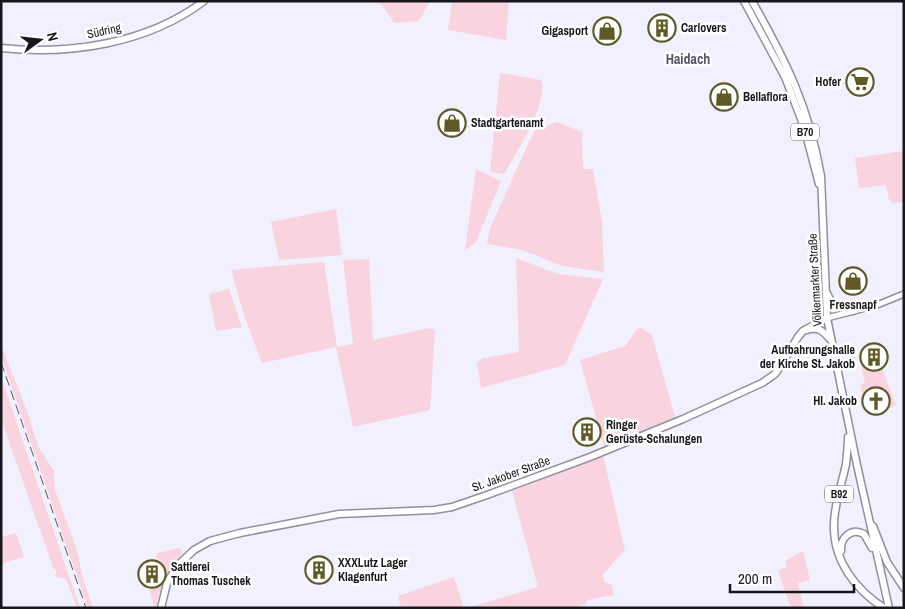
<svg xmlns="http://www.w3.org/2000/svg" width="905" height="609" viewBox="0 0 905 609" font-family="'Archivo Narrow',sans-serif">
	<rect width="100%" height="100%" fill="#f1f0ff"/>
	<!-- green -->
	<path fill="#f9d3de" d="M 371,1 L 430,1 L 419,21 L 394,23 L 382,5 Z
		M 452,1 L 509,1 L 506,40 L 448,30 Z
		M 500,73 L 541,80 C 550,100 515,155 504,174 L 490,172 Z
		M 557,122 L 582,132 L 583,169 L 593,169 L 602,222 L 604,272 L 562,266 L 522,250 L 487,244 L 490,228 L 534,131 Z
		M 904,151 L 904,202 L 893,203 L 889,200 L 886,185 L 859,188 L 855,158 Z
		M 476,169 L 501,181 L 476,242 L 469,248 L 465,250 Z
		M 336,209 L 342,255 L 279,260 L 271,222 Z
		M 516,258 L 558,274 L 603,279 L 565,365 L 481,388 L 477,363 L 483,358 L 519,352 Z
		M 369,259 L 373,340 L 430,328 L 435,331 L 430,410 L 353,427 L 336,347 L 262,363 L 245,318 L 231,270 L 324,262 L 337,347 L 353,344 L 343,260 Z
		M 229,289 L 242,327 L 216,331 L 209,294 Z
		M 639,327 L 652,335 L 675,417 L 604,447 L 580,360 L 625,346 Z
		M 1,345 L 27,411 L 39,448 L 54,471 L 55,490 L 78,553 L 82,576 L 93,608 L 88,608 L 1,356 Z
		M 872,363 L 875,371 L 882,369 L 896,405 C 872,420 866,408 860,385 L 865,383 L 861,365 Z
		M 1,377 L 80,608 L 77,608 L 67,581 L 65,579 L 57,577 L 55,575 L 57,572 L 53,567 L 1,419 Z
		M 603,455 L 625,550 L 603,574 L 604,582 L 612,585 L 614,595 L 587,600 L 586,604 L 574,608 L 467,608 L 538,587 L 512,491 Z
		M 16,533 L 24,557 L 1,564 L 1,537 Z
		M 178,548 L 182,550 L 182,554 C 168,570 159,586 156,608 L 154,608 L 149,586 L 162,581 L 156,556 L 157,553 Z
		M 803,551 L 810,580 L 798,583 L 804,608 L 791,608 L 778,571 L 787,567 L 785,561 Z
		M 454,577 L 464,608 L 401,608 L 398,596 Z"/>
	<g fill="none" stroke-linecap="round" stroke-linejoin="round">
		<!-- minor casing -->
		<g stroke="#908fa0" stroke-width="8">
			<path id="minor" d="M 827,318 L 877,305 L 904,294"/>
		</g>
		<!-- major casing -->
		<g stroke="#908fa0" stroke-width="9">
			<path id="major" d="M 744,1 L 785,77 L 804,127 L 819,184
				M 752,1 C 786,61 809,107 821,176 L 827,318 L 857,465 L 889,608
				M 1,48 C 70,55 147,44 204,1
				M 827,293 C 832,306 840,309 853,311
				M 807,330 C 818,326 823,331 830,339
				M 848,437 C 848,446 847,455 846,464 C 842,484 834,504 834,525 C 833,561 856,590 884,608
				M 873,526 L 887,562 L 904,588
				M 841,551 C 840,538 851,527 864,534 L 872,548
				M 161,608 L 167,583 L 177,566 L 194,550 L 210,541 L 240,533 L 339,514 L 434,510 L 452,507 L 487,495 L 590,457 L 683,419 L 762,383 L 775,374 L 780,367 L 798,337 L 803,331 L 827,318"/>
		</g>
		<!-- minor -->
		<use href="#minor" stroke="#fff" stroke-width="5"/>
		<!-- major -->
		<use href="#major" stroke="#fff" stroke-width="6"/>
		<!-- rail -->
		<path stroke="#595861" stroke-width="1" stroke-dasharray="10 5" stroke-linecap="butt" d="M 1,362 L 86,608"/>
	</g>
	<!-- icons -->
	<defs>
		<g id="building-ring" transform="scale(1.4375)"><circle r="9.5" fill="#fff" stroke="#5f5925" stroke-width="1.5"/><path d="M-4-6H4V6H1V3H-1V6H-4ZM-2.5-4.3h1.7v1.8h-1.7ZM.8-4.3h1.7v1.8H.8ZM-2.5-1h1.7V.8h-1.7ZM.8-1h1.7V.8H.8Z" fill="#5f5925"/></g>
		<g id="shop-ring" transform="scale(1.4375)"><circle r="9.5" fill="#fff" stroke="#5f5925" stroke-width="1.5"/><path d="M-5-2.5h2.3a2.7 3.5 0 0 1 5.4 0H5L5.5 6h-11ZM-1.5-2.5h3a1.5 2.3 0 0 0-3 0Z" fill="#5f5925"/></g>
		<g id="supermarket-ring" transform="scale(1.4375)"><circle r="9.5" fill="#fff" stroke="#5f5925" stroke-width="1.5"/><path d="M-6-5.5h2.5l.6 2H6L4.5 2H-2.5L-4.4-4H-6ZM-1.5 3.2a1.3 1.3 0 1 0 .1 0ZM3 3.2a1.3 1.3 0 1 0 .1 0Z" fill="#5f5925"/></g>
		<g id="church-ring" transform="scale(1.4375)"><circle r="9.5" fill="#fff" stroke="#5f5925" stroke-width="1.5"/><path d="M-1.2-6h2.4v3.5h3.3v2.4h-3.3V6h-2.4V-.1h-3.3v-2.4h3.3Z" fill="#5f5925"/></g>
	</defs>
	<g fill-rule="evenodd">
		<use href="#building-ring" x="662" y="28"/>
		<use href="#shop-ring" x="607" y="31"/>
		<use href="#supermarket-ring" x="860" y="82"/>
		<use href="#shop-ring" x="724" y="97"/>
		<use href="#shop-ring" x="452" y="123"/>
		<use href="#shop-ring" x="853" y="281"/>
		<use href="#building-ring" x="874" y="357"/>
		<use href="#church-ring" x="876" y="401"/>
		<use href="#building-ring" x="587" y="432"/>
		<use href="#building-ring" x="319" y="570"/>
		<use href="#building-ring" x="152" y="574"/>
	</g>
	<g text-anchor="middle" dominant-baseline="central" stroke-width="5" stroke-linejoin="round" paint-order="stroke">
		<!-- shield labels -->
		<g fill="#fff" stroke="#5d5c60" stroke-width="1">
			<rect x="791" y="123.5" width="28" height="17" rx="4"/>
			<rect x="825" y="485.5" width="28" height="17" rx="4"/>
		</g>
		<g font-size="11" font-weight="bold" fill="#17161c">
			<text x="805" y="132">B70</text>
			<text x="839" y="494">B92</text>
		</g>
		<!-- poi labels -->
		<g font-size="12" font-weight="bold" fill="#17161c" stroke="#fff" text-anchor="start">
			<text x="681" y="28">Carlovers</text>
			<text x="588" y="31" text-anchor="end">Gigasport</text>
			<text x="841" y="82" text-anchor="end">Hofer</text>
			<text x="743" y="97">Bellaflora</text>
			<text x="471" y="123">Stadtgartenamt</text>
			<text x="853" y="305" text-anchor="middle">Fressnapf</text>
			<text x="855" y="350" text-anchor="end">Aufbahrungshalle<tspan x="855" dy="14">der Kirche St. Jakob</tspan></text>
			<text x="857" y="401" text-anchor="end">Hl. Jakob</text>
			<text x="606" y="425">Ringer<tspan x="606" dy="14">Gerüste-Schalungen</tspan></text>
			<text x="338" y="563">XXXLutz Lager<tspan x="338" dy="14">Klagenfurt</tspan></text>
			<text x="171" y="567">Sattlerei<tspan x="171" dy="14">Thomas Tuschek</tspan></text>
		</g>
		<!-- street labels -->
		<g font-size="12" fill="#17161c" stroke="#fff">
			<text transform="translate(104 31) rotate(-12)">Südring</text>
			<text transform="translate(815 280) rotate(-93)">Völkermarkter Straße</text>
			<text transform="translate(511 474) rotate(-20)">St. Jakober Straße</text>
		</g>
		<!-- neighbourhood labels -->
		<g font-size="14" font-weight="bold" fill="#575565" stroke="#fff">
			<text x="688" y="59">Haidach</text>
		</g>
	</g>
	<!-- border -->
	<rect width="905" height="609" fill="none" stroke="#17161c" stroke-width="5"/>
	<!-- north arrow -->
	<g transform="translate(40 40) rotate(75)" stroke="#ffffff" stroke-width="4" paint-order="stroke">
	<path d="M0-4L9 19L0 12L-9 19Z" fill="#17161c"/>
	<text y="-8" font-size="14" font-weight="bold" text-anchor="middle" fill="#17161c">N</text>
	</g>
	<!-- scale -->
	<path d="M730 584v8h124v-8" fill="none" stroke="#17161c" stroke-width="2.5"/>
	<text x="738" y="584" font-size="15" fill="#17161c" stroke="#ffffff" stroke-width="4" paint-order="stroke">200 m</text>
</svg>
